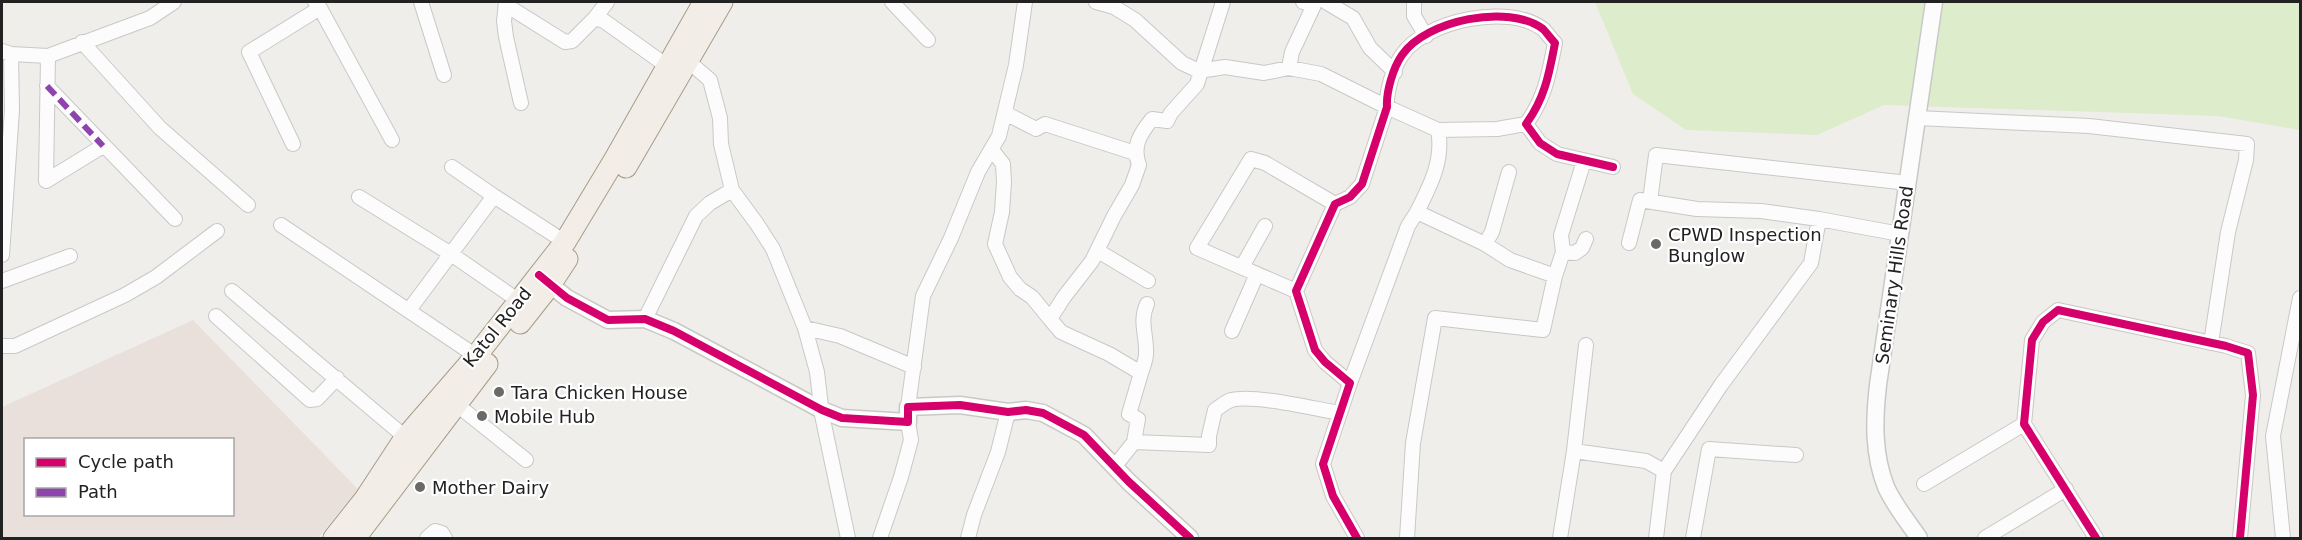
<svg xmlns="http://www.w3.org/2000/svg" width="2302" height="540" viewBox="0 0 2302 540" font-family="'DejaVu Sans',sans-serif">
	<rect width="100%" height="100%" fill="#f0eeeb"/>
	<!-- military -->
	<path fill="#eae0db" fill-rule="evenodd" d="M 193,320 L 358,489 L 318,538 L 2,538 L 2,407 ZM 26,440 L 232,440 L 232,514 L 26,514 Z"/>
	<!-- grass -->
	<path fill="#ddeccb" d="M 1595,2 L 2300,2 L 2300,130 L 2218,116 L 1884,105 L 1817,135 L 1686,130 L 1633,94 Z"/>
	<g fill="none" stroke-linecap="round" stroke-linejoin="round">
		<!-- minor casing -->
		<g stroke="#c9c8c7" stroke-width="16">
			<path id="minor" d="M 421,2 L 444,75
				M 506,2 L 504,21 L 506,37 L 521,103
				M 892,2 L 928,40
				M 1096,2 L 1114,7 L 1135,20 L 1182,63 L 1199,71 L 1225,67 L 1264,73 L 1289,68 L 1321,74 L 1387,107 L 1438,130 L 1497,129 L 1526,124
				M 1326,2 L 1353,18 L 1370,48 L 1395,72
				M 1414,2 L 1414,16 L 1426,36
				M 506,5 L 565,42 L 572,41 L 595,18 L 604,21 L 667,66
				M 320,8 L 392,140
				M 595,18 L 607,2
				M 82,42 L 160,128 L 248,205
				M 2,51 L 11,54 L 48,56 L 150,18 L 174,2
				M 48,56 L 46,181 L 103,146
				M 689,62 L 710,80 L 720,118 L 721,144 L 732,190 L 757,224 L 773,249 L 805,328 L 817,372 L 822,415 L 848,538
				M 1289,68 L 1292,52 L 1314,5 L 1303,2
				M 47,86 L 175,219
				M 1005,113 L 1036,129 L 1045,124 L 1135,153
				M 1917,118 L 2089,126 L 2247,144 L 2246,160 L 2228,232 L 2211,343
				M 293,144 L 249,52 L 320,8 L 315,2
				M 992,150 L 1003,164 L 1004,182 L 1002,212 L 995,244 L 1010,277 L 1020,289 L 1032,297 L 1050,319
				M 494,196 L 565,242
				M 359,197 L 451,254 L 519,301
				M 1650,201 L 1656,155 L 1908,183
				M 1417,212 C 1430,186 1444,160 1438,130
				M 281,225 L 476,356
				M 1629,243 L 1640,200 L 1697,209 L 1761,211 L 1819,219 L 1900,234
				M 1485,244 L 1492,232 L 1509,172
				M 1098,251 L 1148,281
				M 1563,252 L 1575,253 L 1582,248 L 1586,239
				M 2,255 L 12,110 L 11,54
				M 1242,267 L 1265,226
				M 1555,276 L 1563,252 L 1561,235 L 1584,161
				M 2,281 L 70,256
				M 232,291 L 411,442
				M 1296,291 L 1197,248 L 1251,159 L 1265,163 L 1335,204
				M 409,310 L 494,196 L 452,167
				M 216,316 L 310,400 L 317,399 L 337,378
				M 645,319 L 696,216 L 710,203 L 732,190
				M 805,328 L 840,336 L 914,367
				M 1232,331 L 1257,274
				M 2,346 L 15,346 L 125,295 L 156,277 L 217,231
				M 1141,373 C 1143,367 1146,360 1146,354 C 1147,335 1139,322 1147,304
				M 1350,383 L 1408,226 L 1417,212 L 1485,244 L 1510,260 L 1555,276 L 1543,330 L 1435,318 L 1413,443 L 1407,538
				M 456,404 L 526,460
				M 908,407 L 923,296 L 951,238 L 978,172 L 999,136 L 1016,65 L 1025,2
				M 1134,442 L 1209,445 L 1209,436 L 1215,410 C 1220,407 1225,402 1231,400 C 1254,394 1315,409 1340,413
				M 1574,451 L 1586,345
				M 1115,466 L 1134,442 L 1138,419 L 1129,414 L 1141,373 L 1109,354 L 1061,332 L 1050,319 L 1064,297 L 1092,261 L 1114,216 L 1132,185 L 1139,165 C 1132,146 1140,134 1152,119 L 1167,121 L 1171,113 L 1197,84 L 1223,2
				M 1664,471 L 1721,385 L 1811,263 L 1819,219
				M 1924,484 L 2024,424
				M 427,538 L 435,531 L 442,533 L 445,538
				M 880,538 L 901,477 L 911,440 L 908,422
				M 968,538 L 974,515 L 998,452 L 1008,412
				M 1357,538 L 1333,496 L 1323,464 L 1350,383 L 1325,362 L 1315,350 L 1296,291 L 1335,204 L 1350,197 L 1362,184 L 1387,107 C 1386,92 1393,68 1402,55 C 1426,20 1509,3 1543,29 C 1547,33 1551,39 1555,43 C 1549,74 1545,98 1526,124 L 1540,143 L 1557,154 L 1613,167
				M 1560,538 L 1574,451 L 1646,461 L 1664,471 L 1656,538
				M 1693,538 L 1709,449 L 1796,455
				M 1985,538 L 2066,489
				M 2096,538 L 2024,424 L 2032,340 L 2043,322 L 2058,310 L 2226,346 L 2248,353 L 2253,395 L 2240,538
				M 2283,538 L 2273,436 L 2300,298"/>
		</g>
		<!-- tertiary casing -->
		<g stroke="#c9c8c7" stroke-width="19">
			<path id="tertiary" d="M 543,279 L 567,298 L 608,320 L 645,319 L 674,331 L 822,410 L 842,418 L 908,422 L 908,407 L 960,405 L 1008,412 L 1026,410 L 1043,413 L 1084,435 L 1129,482 L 1190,538
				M 1919,538 C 1908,522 1894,505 1886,487 C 1873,454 1874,420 1878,385 L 1934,2"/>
		</g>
		<!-- primary casing -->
		<g stroke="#a79c86" stroke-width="23">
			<path id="primary" d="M 626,167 L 722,2
				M 520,323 L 550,285 L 567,259
				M 334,538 L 365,499 L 405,438 L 476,356 L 565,242 L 615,159 L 704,2
				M 355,538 L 487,364"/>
		</g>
		<!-- minor -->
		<use href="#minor" stroke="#fdfcfc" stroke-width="14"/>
		<!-- tertiary -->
		<use href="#tertiary" stroke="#fdfcfc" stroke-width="16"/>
		<!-- primary -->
		<use href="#primary" stroke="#f3ede7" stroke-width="21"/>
		<!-- quiet -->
		<path stroke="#8e44ad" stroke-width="6" stroke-dasharray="12 6" stroke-linecap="butt" d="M 47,86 L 103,146"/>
		<!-- cycleway casing -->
		<g stroke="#fff" stroke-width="11">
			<path id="cycleway" d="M 539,275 L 567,298 L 608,320 L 645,319 L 674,331 L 822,410 L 842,418 L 908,422 L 908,407 L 960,405 L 1008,412 L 1026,410 L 1043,413 L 1084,435 L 1129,482 L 1190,538
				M 1357,538 L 1333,496 L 1323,464 L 1350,383 L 1325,362 L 1315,350 L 1296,291 L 1335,204 L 1350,197 L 1362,184 L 1387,107 C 1386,92 1393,68 1402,55 C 1426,20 1509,3 1543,29 C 1547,33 1551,39 1555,43 C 1549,74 1545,98 1526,124 L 1540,143 L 1557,154 L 1613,167
				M 2096,538 L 2024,424 L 2032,340 L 2043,322 L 2058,310 L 2226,346 L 2248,353 L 2253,395 L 2240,538"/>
		</g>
		<!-- cycleway -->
		<use href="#cycleway" stroke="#d6006c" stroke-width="8"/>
	</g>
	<!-- markers -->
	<g fill="#6a6968" stroke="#fff" stroke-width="2">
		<circle cx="1656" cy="244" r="6"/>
		<circle cx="499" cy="392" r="6"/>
		<circle cx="482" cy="416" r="6"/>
		<circle cx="420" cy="487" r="6"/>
	</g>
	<g text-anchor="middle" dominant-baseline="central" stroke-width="4.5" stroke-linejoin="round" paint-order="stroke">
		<!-- poi labels -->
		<g font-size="18" fill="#222" stroke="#fff" text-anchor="start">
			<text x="1668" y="234">CPWD Inspection<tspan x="1668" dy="21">Bunglow</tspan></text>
			<text x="511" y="392">Tara Chicken House</text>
			<text x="494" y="416">Mobile Hub</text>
			<text x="432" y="487">Mother Dairy</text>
		</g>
		<!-- street labels -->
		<g font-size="18" fill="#222" stroke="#fff">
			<text transform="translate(1894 275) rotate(-82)">Seminary Hills Road</text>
			<text transform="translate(497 327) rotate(-51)">Katol Road</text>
		</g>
	</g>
	<!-- border -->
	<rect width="2302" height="540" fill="none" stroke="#222222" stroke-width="6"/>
	<!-- legend -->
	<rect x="24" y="438" width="210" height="78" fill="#ffffff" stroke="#a7a7a7" stroke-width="1.5"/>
	<rect x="36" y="458" width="30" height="9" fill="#d6006c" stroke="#a7a7a7" stroke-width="1.5"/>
	<text x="78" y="468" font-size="18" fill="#222222">Cycle path</text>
	<rect x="36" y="488" width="30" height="9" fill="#8e44ad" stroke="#a7a7a7" stroke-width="1.5"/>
	<text x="78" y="498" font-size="18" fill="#222222">Path</text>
</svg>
